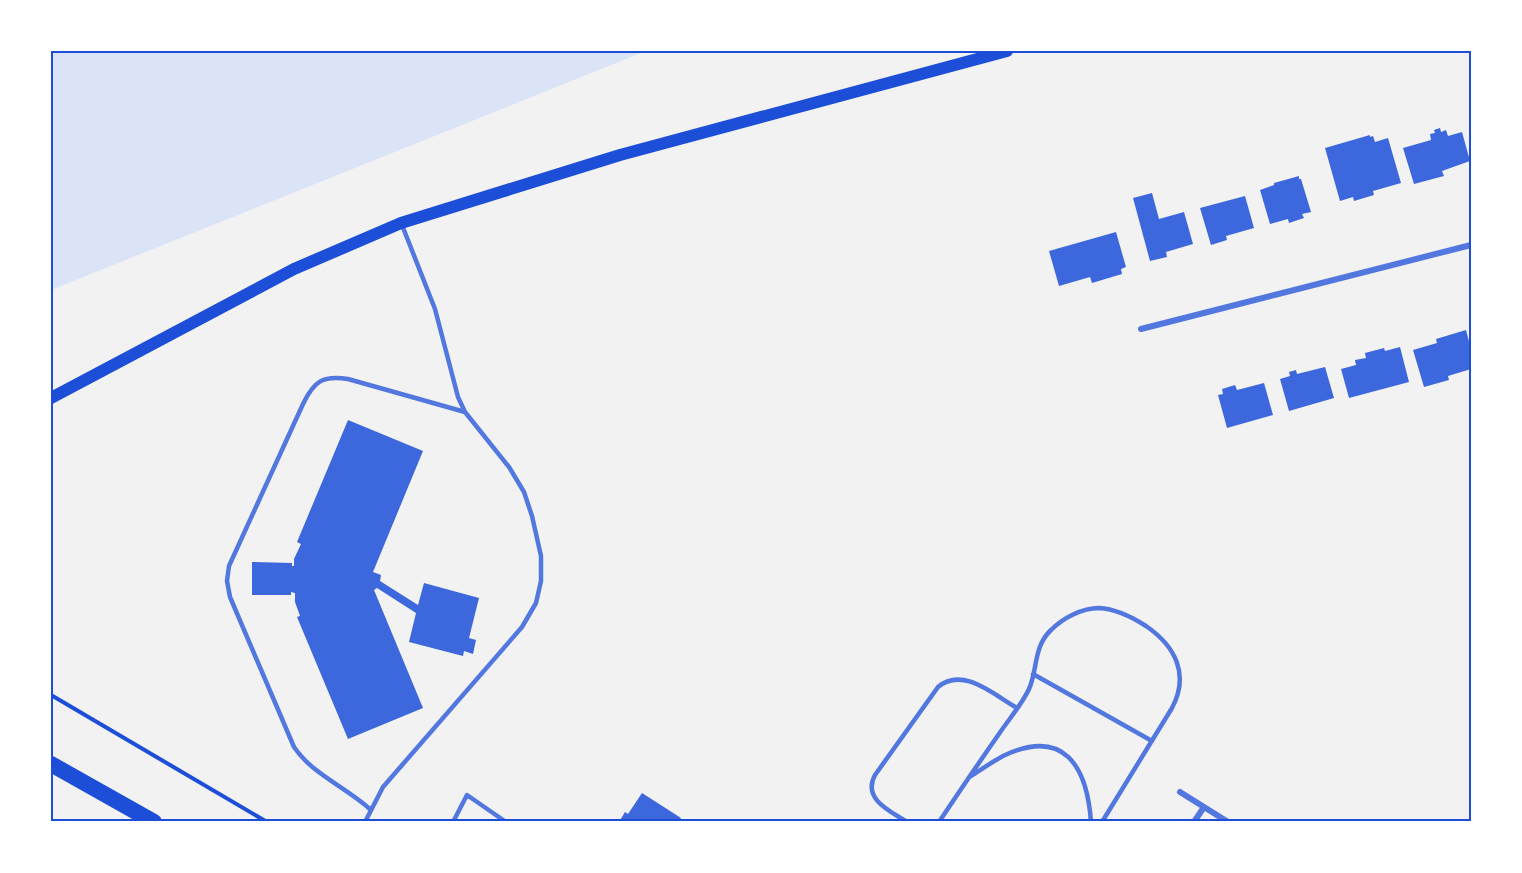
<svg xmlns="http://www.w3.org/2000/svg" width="1522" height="873" viewBox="0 0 1522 873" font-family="'Archivo Narrow',sans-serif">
	<rect width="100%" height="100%" fill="#f2f2f2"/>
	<!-- green -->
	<path fill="#dbe4f7" d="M 51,51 L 646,51 L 51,290 Z"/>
	<!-- building -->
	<path fill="#3d67dc" d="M 1440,128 L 1441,132 L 1446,130 L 1448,136 L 1462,132 L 1470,161 L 1442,171 L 1444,176 L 1414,184 L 1403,148 L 1431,140 L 1430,134 L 1435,133 L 1434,130 Z
		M 1370,135 L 1370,137 L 1373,136 L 1375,142 L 1388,138 L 1401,183 L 1373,191 L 1374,195 L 1354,201 L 1353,197 L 1340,201 L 1325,148 Z
		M 1299,176 L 1299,179 L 1301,179 L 1311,212 L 1302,214 L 1304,218 L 1289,223 L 1288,219 L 1270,224 L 1260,190 L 1274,185 L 1274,183 Z
		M 1152,193 L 1159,219 L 1184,212 L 1193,244 L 1166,252 L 1167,257 L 1150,261 L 1133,198 Z
		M 1245,196 L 1254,228 L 1226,236 L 1227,240 L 1211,245 L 1200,208 Z
		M 1116,232 L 1126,267 L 1121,269 L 1122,274 L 1092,283 L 1090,277 L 1059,286 L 1049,251 Z
		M 1466,330 L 1471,349 L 1471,369 L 1448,376 L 1449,380 L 1424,387 L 1413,350 L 1437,343 L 1436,339 Z
		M 1400,347 L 1409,382 L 1349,398 L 1341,369 L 1356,365 L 1355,360 L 1366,358 L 1365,353 L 1384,348 L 1385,351 Z
		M 1325,367 L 1334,398 L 1289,411 L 1280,379 L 1290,376 L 1289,372 L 1296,370 L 1297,374 Z
		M 1264,383 L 1273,415 L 1227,428 L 1218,395 L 1223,394 L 1222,389 L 1235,385 L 1237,390 Z
		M 348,420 L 423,451 L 373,572 L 381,575 L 380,581 L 418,605 L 424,583 L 479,598 L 469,638 L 476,640 L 473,654 L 464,651 L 463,656 L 409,642 L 416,613 L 377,588 L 374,590 L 423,708 L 348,739 L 297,617 L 300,616 L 295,602 L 295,593 L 291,592 L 291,595 L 252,595 L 252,562 L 292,563 L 292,566 L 294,566 L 294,559 L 301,544 L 297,542 Z
		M 642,793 L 681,818 L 679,822 L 619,822 L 625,812 L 628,814 Z"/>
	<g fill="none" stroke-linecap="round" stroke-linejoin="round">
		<!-- path -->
		<path stroke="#1d4ed8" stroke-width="4" d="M 51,695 L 267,822"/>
		<!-- service -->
		<path stroke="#5277de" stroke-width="4.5" d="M 1033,674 L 1152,741
			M 971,776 C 982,769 992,762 1003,756 C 1064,727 1087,766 1091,822
			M 371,810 C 346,787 313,775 294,747 L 230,597 L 227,581 L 229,566 L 303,404 C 314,381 323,375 348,379 L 465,412
			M 365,822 L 383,787 L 522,627 L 536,603 L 541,581 L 541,556 L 532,516 L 524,492 L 509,467 L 465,412 L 458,397 L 435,309 L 402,225
			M 453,822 L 467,795 L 506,822
			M 907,822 C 890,811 862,799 875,775 L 938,687 C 963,666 994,695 1017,708
			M 939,822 C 959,792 980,761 1001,731 C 1010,718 1022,704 1029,689 C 1038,669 1033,647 1051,630 C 1063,618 1082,608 1099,608 C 1117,609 1132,617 1146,626 C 1175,646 1190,674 1172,708 L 1102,822"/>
		<!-- minor -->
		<path stroke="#5277de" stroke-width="6" d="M 1141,329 L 1471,245
			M 1180,792 L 1228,822
			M 1194,822 L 1204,807"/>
		<!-- secondary -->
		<path stroke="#1d4ed8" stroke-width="12" d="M 51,398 L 294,269 L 401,223 L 620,155 L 1007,51"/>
		<!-- trunk -->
		<path stroke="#1d4ed8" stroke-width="16" d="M 51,764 L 154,822"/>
	</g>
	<!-- border -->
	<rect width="1522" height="873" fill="none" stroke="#ffffff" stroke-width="105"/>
	<rect x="52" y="52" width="1418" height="768" fill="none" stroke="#1d4ed8" stroke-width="2"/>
</svg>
